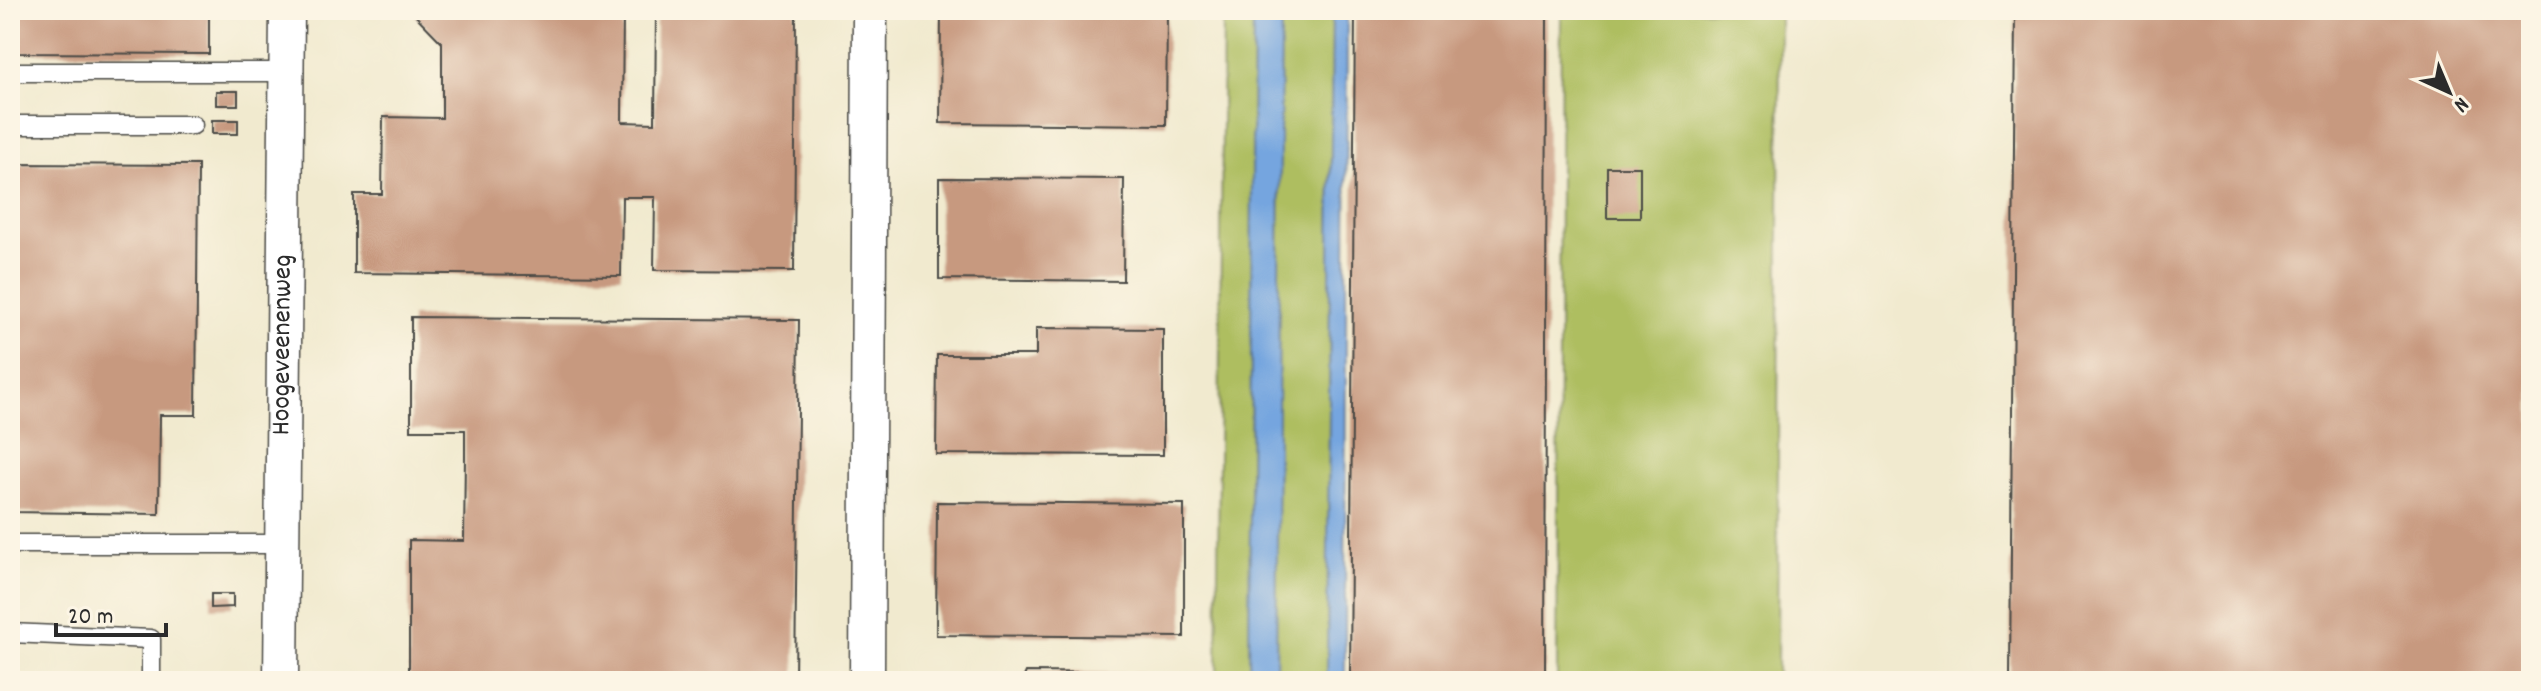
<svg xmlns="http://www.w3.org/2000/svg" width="2541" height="691" viewBox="0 0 2541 691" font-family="Dekko,sans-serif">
	<rect width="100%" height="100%" fill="#fcf5e5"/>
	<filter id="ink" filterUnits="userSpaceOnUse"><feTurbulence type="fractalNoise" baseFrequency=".0125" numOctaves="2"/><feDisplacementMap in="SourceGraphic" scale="16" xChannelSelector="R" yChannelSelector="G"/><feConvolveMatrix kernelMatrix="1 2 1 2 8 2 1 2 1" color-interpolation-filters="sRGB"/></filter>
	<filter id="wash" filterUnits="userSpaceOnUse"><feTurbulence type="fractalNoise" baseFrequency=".006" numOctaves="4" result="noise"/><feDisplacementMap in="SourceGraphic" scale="32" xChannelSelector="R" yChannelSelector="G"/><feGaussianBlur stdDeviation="1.8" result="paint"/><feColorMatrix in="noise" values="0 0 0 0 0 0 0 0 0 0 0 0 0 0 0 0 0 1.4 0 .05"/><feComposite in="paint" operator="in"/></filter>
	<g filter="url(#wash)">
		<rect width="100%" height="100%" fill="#f1eacf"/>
		<!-- green -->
		<path fill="#aebe61" stroke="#6c7446" stroke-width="2" d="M 1223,10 L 1253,10 L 1249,681 L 1217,681 Z
			M 1281,10 L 1332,10 L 1327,681 L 1276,681 Z
			M 1561,10 L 1780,10 L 1777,681 L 1557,681 Z"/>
		<!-- water -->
		<path fill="#74a5df" stroke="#506885" stroke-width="2" d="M 1253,10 L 1281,10 L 1276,681 L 1249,681 Z
			M 1332,10 L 1347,10 L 1345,681 L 1327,681 Z"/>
		<g id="blocks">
			<!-- building -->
			<path fill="#c7997f" d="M 10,10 L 209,10 L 209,54 L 10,53 Z
				M 410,10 L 623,10 L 622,122 L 655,123 L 656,10 L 796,10 L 794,271 L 654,270 L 655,197 L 622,197 L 621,276 L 354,273 L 354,194 L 382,194 L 383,117 L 442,118 L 442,43 Z
				M 941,10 L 1167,10 L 1166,125 L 940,123 Z
				M 1355,10 L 1547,10 L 1545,681 L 1350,681 Z
				M 2015,10 L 2531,10 L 2531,681 L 2010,681 Z
				M 216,91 L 238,91 L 238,105 L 216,105 Z
				M 212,120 L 238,120 L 238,134 L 212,134 Z
				M 10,164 L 198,165 L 196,415 L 160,415 L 159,514 L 10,512 Z
				M 1607,167 L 1640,167 L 1640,218 L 1607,218 Z
				M 939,178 L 1124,179 L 1123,281 L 939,279 Z
				M 411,317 L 799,320 L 795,681 L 409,681 L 409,540 L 464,541 L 465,456 L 465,430 L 411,430 Z
				M 1036,328 L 1163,329 L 1163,455 L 936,454 L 937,355 L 1036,355 Z
				M 937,502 L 1184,504 L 1184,637 L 936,635 Z
				M 211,594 L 233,594 L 233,607 L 211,608 Z
				M 1026,672 L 1142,673 L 1142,681 L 1022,681 Z"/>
		</g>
	</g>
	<g filter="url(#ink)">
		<use href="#blocks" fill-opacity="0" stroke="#494844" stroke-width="2"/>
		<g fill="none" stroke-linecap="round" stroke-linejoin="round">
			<!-- lane casing -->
			<g stroke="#494844" stroke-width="21">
				<path id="lane" d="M 10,72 L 286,72
					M 10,125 L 193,125
					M 10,544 L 282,544
					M 10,633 L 151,639 L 151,681"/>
			</g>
			<!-- street casing -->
			<g stroke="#494844" stroke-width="37">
				<g id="street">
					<path id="s1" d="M 281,681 L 287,10"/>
					<path d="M 867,681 L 870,10"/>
				</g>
			</g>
			<!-- lane -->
			<use href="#lane" stroke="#fff" stroke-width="18"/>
			<!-- street -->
			<use href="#street" stroke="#fff" stroke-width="34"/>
		</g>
	</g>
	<g text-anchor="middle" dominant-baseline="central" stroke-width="7" stroke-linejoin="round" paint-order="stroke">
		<!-- street labels -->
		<g font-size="28" fill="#2b2b2b" stroke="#fcf5e5">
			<text stroke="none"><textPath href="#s1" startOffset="336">Hoogeveenenweg</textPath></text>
		</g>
	</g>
	<!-- margin -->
	<rect width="2541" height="691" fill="none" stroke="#fcf5e5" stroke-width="40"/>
	<!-- north arrow -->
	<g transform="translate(2449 92) rotate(136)" stroke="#fcf5e5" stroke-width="6" paint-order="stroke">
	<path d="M0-6L14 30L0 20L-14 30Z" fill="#2b2b2b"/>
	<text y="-12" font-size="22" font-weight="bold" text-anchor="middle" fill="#2b2b2b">N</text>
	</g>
	<!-- scale -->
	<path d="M56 623v12h110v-12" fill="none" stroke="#2b2b2b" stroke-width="4"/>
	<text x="68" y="623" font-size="24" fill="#2b2b2b" stroke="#fcf5e5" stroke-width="6" paint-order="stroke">20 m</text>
</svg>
